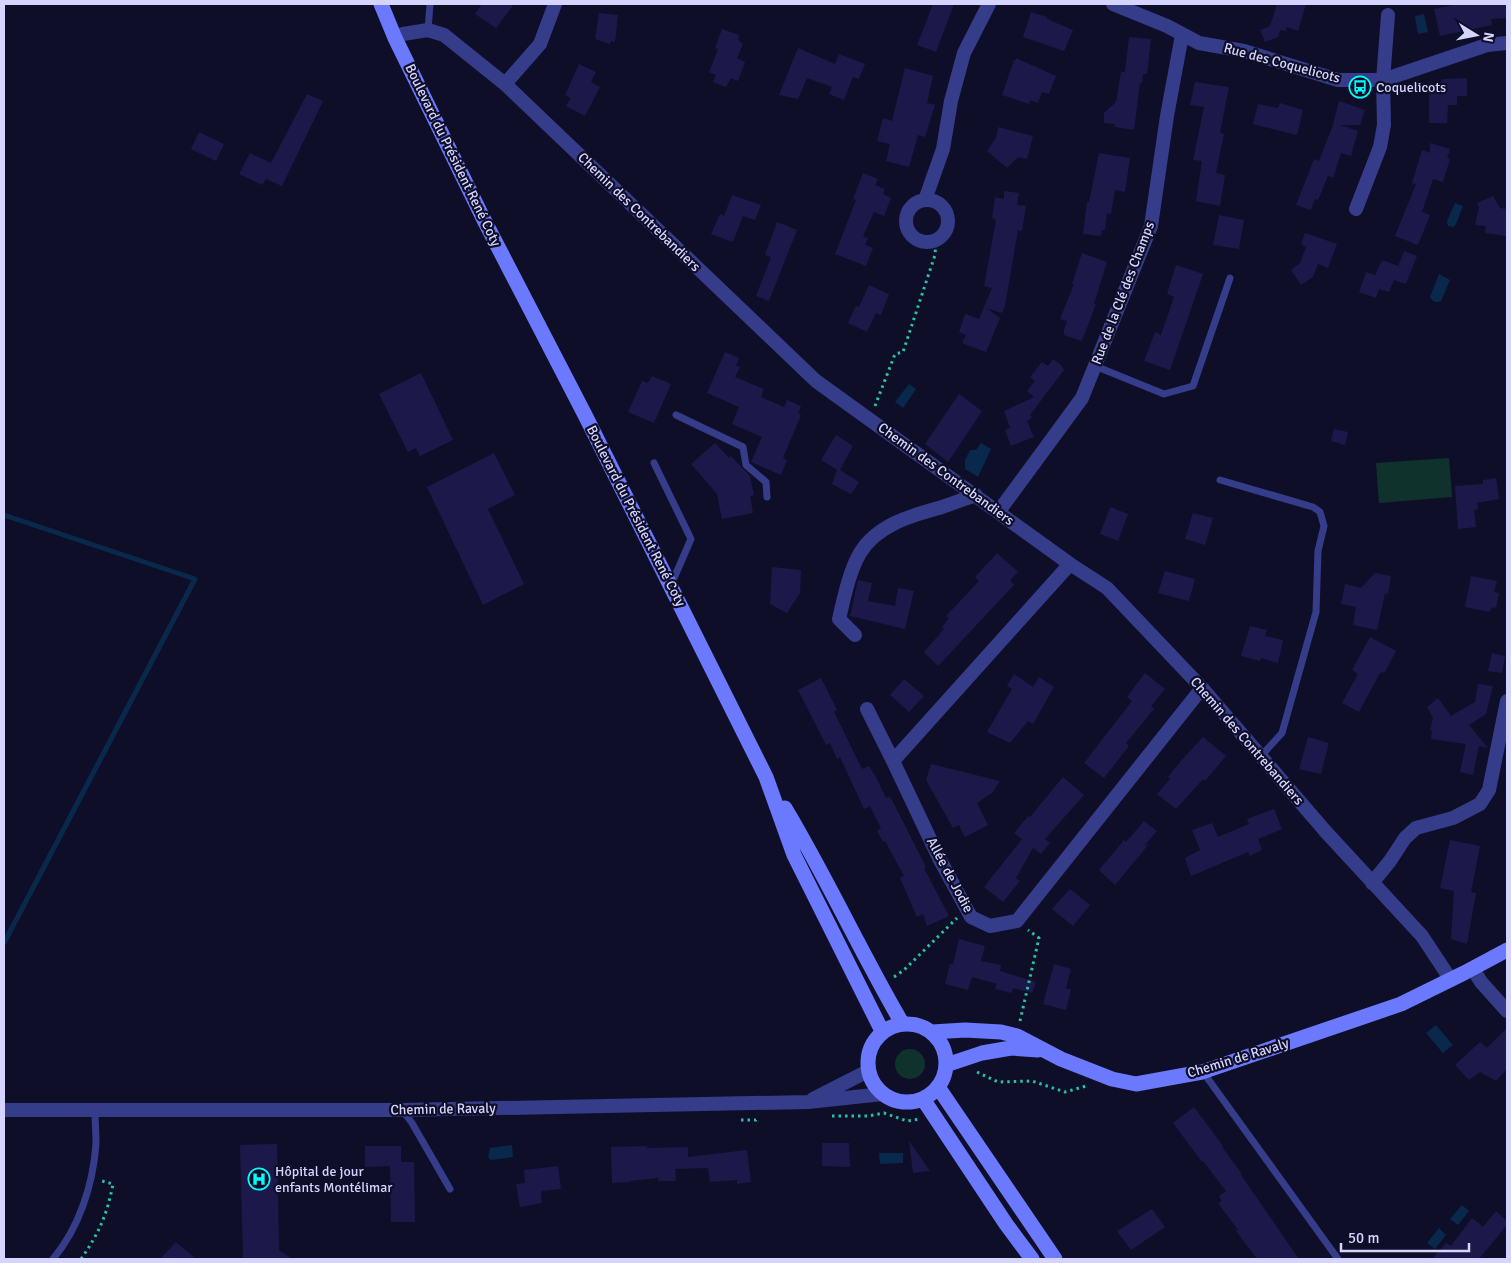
<svg xmlns="http://www.w3.org/2000/svg" width="1511" height="1263" viewBox="0 0 1511 1263" font-family="Signika,sans-serif">
	<rect width="100%" height="100%" fill="#0f0e28"/>
	<!-- green -->
	<path fill="#10322d" d="M 1449,458 L 1452,497 L 1379,503 L 1376,463 Z
		M895 1064a15 15 0 1 1 30 0a15 15 0 1 1-30 0Z"/>
	<!-- water -->
	<path fill="#08294c" d="M 1424,14 L 1428,32 L 1418,34 L 1415,16 Z
		M 1455,203 L 1463,206 L 1456,224 L 1453,227 L 1448,226 L 1447,221 Z
		M 1439,274 L 1450,280 L 1441,301 C 1436,303 1433,302 1430,297 Z
		M 909,384 L 916,389 L 903,408 L 895,402 Z
		M 981,443 L 991,449 L 978,477 L 965,469 L 965,460 L 970,450 L 976,450 Z
		M 1436,1025 L 1453,1045 L 1443,1053 L 1426,1033 Z
		M 512,1145 L 513,1157 L 491,1160 L 488,1157 L 490,1148 Z
		M 879,1153 L 903,1153 L 903,1163 L 880,1164 Z
		M 1462,1205 L 1469,1211 L 1458,1225 L 1450,1219 Z
		M 1439,1228 L 1446,1235 L 1435,1249 L 1427,1243 Z"/>
	<g fill="none" stroke-linecap="round" stroke-linejoin="round">
		<!-- stream -->
		<path stroke="#08294c" stroke-width="5" d="M 4,515 L 195,579 L 4,943"/>
	</g>
	<!-- building -->
	<path fill="#1d184a" d="M 482,4 L 514,4 L 496,28 L 475,14 Z
		M 933,4 L 954,4 L 936,52 L 917,45 Z
		M 1277,4 L 1306,4 L 1298,31 L 1287,27 L 1286,31 L 1280,30 L 1278,37 L 1265,42 L 1260,30 L 1270,26 Z
		M 1458,4 L 1507,4 L 1507,18 L 1491,19 L 1492,25 L 1440,36 L 1434,9 Z
		M 1031,12 L 1047,17 L 1047,19 L 1073,30 L 1064,51 L 1023,37 Z
		M 599,13 L 618,15 L 615,42 L 611,41 L 610,44 L 595,39 Z
		M 722,29 L 739,35 L 738,40 L 743,44 L 737,58 L 745,62 L 738,81 L 731,78 L 726,87 L 713,82 L 716,75 L 709,72 L 718,49 L 715,48 Z
		M 1129,37 L 1151,39 L 1147,74 L 1143,74 L 1142,83 L 1140,83 L 1134,130 L 1115,127 L 1115,124 L 1104,123 L 1104,113 L 1116,102 L 1121,72 L 1125,72 Z
		M 798,48 L 835,64 L 839,54 L 865,64 L 859,79 L 853,77 L 844,100 L 829,94 L 832,87 L 807,78 L 798,99 L 779,95 Z
		M 1016,58 L 1056,76 L 1049,94 L 1042,92 L 1038,103 L 1030,100 L 1029,104 L 1002,95 L 1014,60 L 1016,60 Z
		M 579,64 L 596,72 L 591,82 L 600,87 L 585,116 L 566,106 L 571,98 L 565,95 Z
		M 905,68 L 933,76 L 927,103 L 935,105 L 925,137 L 918,135 L 909,167 L 886,161 L 890,144 L 877,141 L 883,118 L 892,121 Z
		M 1467,78 L 1467,96 L 1457,96 L 1457,105 L 1448,105 L 1447,123 L 1429,123 L 1429,95 L 1443,79 Z
		M 1195,82 L 1229,87 L 1220,133 L 1224,134 L 1216,173 L 1225,175 L 1220,206 L 1196,201 L 1202,161 L 1193,160 L 1204,107 L 1190,105 Z
		M 307,94 L 323,101 L 282,186 L 266,179 L 262,185 L 239,174 L 250,153 L 271,163 Z
		M 1339,101 L 1365,110 L 1360,125 L 1340,125 L 1358,131 L 1351,156 L 1341,153 L 1333,178 L 1328,176 L 1318,200 L 1315,199 L 1311,210 L 1296,205 L 1314,159 L 1319,161 L 1333,125 Z
		M 1280,103 L 1303,110 L 1297,135 L 1253,124 L 1258,104 L 1278,108 Z
		M 998,127 L 1033,136 L 1027,159 L 1018,157 L 1007,168 L 987,151 L 996,138 Z
		M 199,132 L 224,144 L 216,161 L 191,149 Z
		M 1430,143 L 1450,149 L 1447,158 L 1450,159 L 1443,182 L 1433,179 L 1422,212 L 1430,215 L 1418,245 L 1395,236 L 1416,184 L 1412,183 L 1422,150 L 1430,153 Z
		M 1099,153 L 1130,158 L 1125,192 L 1115,190 L 1111,214 L 1107,213 L 1105,230 L 1102,230 L 1101,236 L 1083,234 L 1087,202 L 1089,202 Z
		M 863,173 L 878,179 L 875,185 L 885,189 L 883,194 L 891,198 L 884,216 L 874,212 L 863,236 L 868,238 L 865,245 L 873,248 L 866,266 L 835,254 L 856,200 L 853,199 Z
		M 1004,191 L 1019,193 L 1017,205 L 1026,206 L 1022,231 L 1018,230 L 1005,306 L 1002,313 L 986,308 L 1000,318 L 986,352 L 962,343 L 966,335 L 959,332 L 965,314 L 979,319 L 992,288 L 984,286 L 996,220 L 992,218 L 995,197 L 1004,199 Z
		M 732,195 L 761,205 L 755,220 L 743,216 L 733,242 L 711,234 L 720,214 L 724,216 Z
		M 1493,196 L 1500,208 L 1507,209 L 1506,236 L 1485,233 L 1486,226 L 1475,225 L 1479,208 L 1477,203 Z
		M 1219,215 L 1244,220 L 1239,249 L 1213,245 Z
		M 777,222 L 797,230 L 769,301 L 756,296 L 771,257 L 765,255 Z
		M 1305,233 L 1337,244 L 1328,268 L 1318,264 L 1313,277 L 1301,285 L 1291,270 L 1300,263 L 1306,247 L 1301,244 Z
		M 1404,251 L 1417,256 L 1406,284 L 1394,280 L 1389,292 L 1379,289 L 1376,298 L 1359,292 L 1366,272 L 1375,275 L 1382,260 L 1398,266 Z
		M 1082,253 L 1107,262 L 1094,304 L 1096,304 L 1082,341 L 1064,335 L 1064,329 L 1067,321 L 1060,319 L 1074,284 L 1072,284 Z
		M 1176,265 L 1203,274 L 1170,370 L 1144,361 L 1155,332 L 1161,335 L 1174,297 L 1167,294 Z
		M 869,285 L 889,294 L 881,315 L 876,313 L 867,332 L 848,323 L 856,306 L 859,307 Z
		M 725,352 L 739,358 L 736,366 L 740,367 L 735,377 L 764,389 L 761,397 L 784,407 L 787,400 L 801,406 L 798,413 L 801,415 L 783,458 L 787,460 L 781,475 L 751,462 L 762,437 L 732,424 L 739,407 L 707,393 Z
		M 1053,359 L 1060,364 L 1064,370 L 1030,415 L 1032,418 L 1027,421 L 1034,437 L 1011,446 L 1005,430 L 1010,428 L 1004,411 L 1034,397 L 1027,391 L 1035,381 L 1030,377 L 1042,362 L 1048,366 Z
		M 421,373 L 453,440 L 420,456 L 416,448 L 408,452 L 379,394 Z
		M 652,376 L 671,384 L 654,423 L 628,412 L 642,381 L 648,383 Z
		M 959,394 L 982,411 L 948,462 L 925,444 Z
		M 1334,429 L 1348,432 L 1345,445 L 1331,441 Z
		M 836,435 L 853,446 L 840,470 L 859,482 L 851,494 L 832,484 L 837,470 L 821,460 Z
		M 715,443 L 729,458 L 731,456 L 750,476 L 754,495 L 750,496 L 753,513 L 722,519 L 717,494 L 691,464 Z
		M 494,453 L 515,495 L 488,509 L 524,584 L 483,605 L 427,487 Z
		M 1496,478 L 1499,499 L 1477,503 L 1478,509 L 1474,510 L 1476,527 L 1458,529 L 1455,486 L 1483,484 L 1483,480 Z
		M 1110,507 L 1128,514 L 1118,541 L 1100,534 Z
		M 1193,513 L 1213,518 L 1205,545 L 1185,539 Z
		M 997,553 L 1018,572 L 1010,580 L 1014,585 L 938,666 L 924,652 L 944,629 L 942,627 L 949,618 L 946,616 L 979,581 L 975,577 Z
		M 772,567 L 801,570 L 800,593 L 787,613 L 770,604 Z
		M 1165,571 L 1195,579 L 1189,601 L 1158,593 Z
		M 1375,573 L 1391,576 L 1388,594 L 1385,593 L 1377,630 L 1353,625 L 1356,607 L 1341,604 L 1345,584 L 1361,588 Z
		M 1471,576 L 1497,581 L 1494,592 L 1499,593 L 1496,608 L 1492,607 L 1490,612 L 1465,607 Z
		M 858,580 L 872,583 L 868,601 L 895,606 L 898,588 L 914,591 L 905,629 L 850,616 Z
		M 1250,626 L 1267,630 L 1265,636 L 1283,640 L 1278,663 L 1261,658 L 1260,661 L 1241,656 Z
		M 1370,637 L 1396,651 L 1385,672 L 1380,673 L 1359,712 L 1342,703 L 1358,674 L 1352,670 Z
		M 1492,653 L 1505,656 L 1502,673 L 1488,671 Z
		M 1145,673 L 1165,689 L 1151,706 L 1154,709 L 1126,743 L 1129,746 L 1104,778 L 1084,763 L 1132,701 L 1127,697 Z
		M 1014,674 L 1033,687 L 1039,677 L 1054,687 L 1033,724 L 1028,721 L 1010,743 L 987,732 L 1012,689 L 1007,686 Z
		M 821,678 L 837,710 L 834,712 L 862,769 L 869,766 L 876,777 L 886,798 L 890,796 L 926,867 L 924,868 L 949,916 L 927,926 L 923,914 L 917,917 L 900,878 L 904,876 L 885,841 L 883,842 L 877,831 L 881,828 L 870,806 L 864,809 L 840,757 L 837,759 L 830,743 L 826,745 L 798,690 Z
		M 904,679 L 924,696 L 909,712 L 890,695 Z
		M 1478,684 L 1493,686 L 1486,714 L 1469,725 L 1488,748 L 1479,746 L 1473,775 L 1460,772 L 1466,744 L 1431,739 L 1432,731 L 1430,731 L 1433,718 L 1427,707 L 1438,698 L 1451,716 L 1475,702 Z
		M 1203,737 L 1226,756 L 1205,781 L 1203,779 L 1176,809 L 1157,794 L 1170,779 L 1168,777 L 1181,761 Z
		M 1308,737 L 1329,743 L 1321,774 L 1299,769 Z
		M 931,764 L 1000,781 L 993,792 L 977,803 L 988,825 L 965,837 L 959,825 L 953,828 L 926,780 Z
		M 1063,777 L 1084,795 L 1045,839 L 1050,843 L 1041,854 L 1033,848 L 1016,878 L 1020,881 L 1003,902 L 984,887 L 1022,839 L 1014,833 L 1028,816 L 1030,817 Z
		M 1274,809 L 1282,829 L 1258,839 L 1262,850 L 1250,856 L 1248,852 L 1191,876 L 1185,858 L 1200,850 L 1192,830 L 1212,823 L 1218,837 L 1249,824 L 1247,819 Z
		M 1144,821 L 1157,831 L 1144,846 L 1149,844 L 1115,885 L 1099,870 L 1124,840 L 1126,842 Z
		M 1450,840 L 1480,846 L 1471,892 L 1476,893 L 1467,944 L 1451,939 L 1454,891 L 1440,888 Z
		M 1070,889 L 1090,905 L 1073,926 L 1052,909 Z
		M 959,939 L 985,946 L 981,961 L 1001,965 L 1000,971 L 1036,982 L 1032,993 L 1013,988 L 1012,993 L 995,989 L 997,984 L 972,977 L 968,990 L 945,984 L 950,964 L 953,964 Z
		M 1054,964 L 1071,969 L 1066,988 L 1071,990 L 1066,1010 L 1043,1004 Z
		M 1507,1028 L 1507,1069 L 1496,1081 L 1480,1072 L 1469,1080 L 1455,1065 L 1480,1042 L 1487,1048 Z
		M 1194,1107 L 1223,1146 L 1222,1147 L 1242,1174 L 1241,1175 L 1299,1259 L 1257,1259 L 1236,1231 L 1238,1230 L 1218,1203 L 1222,1201 L 1219,1196 L 1226,1191 L 1203,1161 L 1202,1162 L 1173,1123 Z
		M 909,1141 L 930,1171 L 913,1173 Z
		M 822,1143 L 849,1143 L 850,1167 L 822,1166 Z
		M 277,1144 L 279,1250 L 292,1259 L 243,1259 L 240,1145 Z
		M 365,1146 L 401,1146 L 401,1162 L 414,1162 L 415,1222 L 391,1222 L 390,1166 L 365,1167 Z
		M 647,1146 L 647,1148 L 688,1147 L 688,1157 L 747,1150 L 751,1182 L 737,1184 L 737,1180 L 710,1182 L 708,1168 L 675,1169 L 676,1181 L 658,1181 L 658,1178 L 630,1181 L 630,1182 L 612,1183 L 611,1147 Z
		M 558,1166 L 561,1189 L 541,1191 L 542,1203 L 520,1207 L 516,1184 L 525,1183 L 524,1170 Z
		M 1152,1209 L 1165,1227 L 1131,1250 L 1117,1231 Z
		M 1496,1211 L 1507,1221 L 1507,1225 L 1479,1259 L 1432,1259 L 1446,1243 L 1451,1246 L 1472,1218 L 1483,1227 Z
		M 176,1242 L 196,1259 L 160,1259 Z"/>
	<g fill="none" stroke-linecap="round" stroke-linejoin="round">
		<!-- path -->
		<path stroke="#26c1a6" stroke-width="3" stroke-dasharray="2.5 4" stroke-linecap="butt" d="M 875,406 L 895,354 L 903,352 L 935,255 L 936,239
			M 894,977 L 904,970 L 957,918
			M 1020,1021 L 1039,938 L 1028,930
			M 977,1072 L 998,1082 L 1032,1081 L 1065,1092 L 1086,1086
			M 832,1116 L 868,1116 L 884,1113 L 907,1121 L 920,1119
			M 741,1120 L 756,1120 L 759,1118
			M 81,1259 C 99,1233 107,1215 113,1184 L 102,1181"/>
		<!-- lane -->
		<path stroke="#353c8a" stroke-width="7" d="M 428,30 L 430,4
			M 1095,366 L 1164,394 L 1193,386 L 1230,278
			M 676,415 L 743,447 L 746,465 L 766,482 L 767,497
			M 654,463 L 691,539 L 671,585
			M 1220,480 L 1313,507 L 1320,512 L 1324,526 L 1318,551 L 1316,612 L 1282,733 L 1261,756
			M 1203,1072 L 1338,1259
			M 403,1111 L 412,1123 L 450,1189
			M 53,1259 C 79,1228 93,1185 96,1144 C 96,1133 95,1121 95,1110"/>
		<!-- street -->
		<path stroke="#353c8a" stroke-width="14" d="M 1113,4 L 1167,26 L 1199,43 L 1244,51 L 1338,80 L 1383,80 L 1487,45 L 1507,43
			M 395,38 L 403,34 L 428,30 L 444,35 L 505,84 L 816,381 L 1070,564 L 1107,588 L 1202,688 L 1326,832 L 1422,936 L 1451,980
			M 505,84 L 540,44 L 555,4
			M 925,200 L 943,149 L 951,101 L 964,53 L 989,4
			M906 221a21 21 0 1 1 42 0a21 21 0 1 1-42 0Z
			M 1356,209 L 1380,147 L 1384,125 L 1383,80 L 1388,15
			M 999,511 L 1082,398 L 1151,226 L 1167,116 L 1182,35
			M 1070,564 L 893,761 L 940,860 L 971,917 L 990,926 L 1017,921 L 1202,688
			M 855,635 L 839,619 C 844,598 849,572 860,553 C 877,525 910,516 939,508 C 951,504 964,499 976,495
			M 867,709 L 893,761
			M 1372,883 L 1390,861 L 1405,838 L 1416,828 L 1453,818 L 1480,804 L 1489,790 L 1507,701
			M 1473,969 L 1481,982 L 1507,1011
			M 813,1099 L 868,1071
			M 4,1110 L 402,1110 L 808,1102 L 883,1094"/>
		<!-- secondary -->
		<path stroke="#6b79ff" stroke-width="15" d="M 381,4 L 395,38 L 483,218 L 585,415 L 766,777 L 794,855 L 882,1031
			M 785,808 C 827,878 861,953 902,1023
			M868 1063a39 39 0 1 1 78 0a39 39 0 1 1-78 0Z
			M 932,1032 L 965,1030 L 1001,1032 L 1017,1036 L 1061,1059 L 1112,1079 L 1136,1084 L 1202,1072 L 1401,1004 L 1464,973 L 1507,950
			M 946,1065 L 982,1053 L 1011,1048 L 1038,1050
			M 938,1087 L 1055,1259
			M 923,1099 L 1006,1224 L 1032,1259"/>
	</g>
	<!-- icons -->
	<defs>
		<g id="bus-ring" transform="scale(1.125)"><circle r="9.5" fill="#0f0e28" stroke="#00fffb" stroke-width="1.5"/><path d="M-5-6H5V4H4V6H2V4H-2V6H-4V4H-5ZM-3.5-4V0h7V-4ZM-3.5 1.2v1.5H-2V1.2ZM2 1.2v1.5H3.5V1.2Z" fill="#00fffb"/></g>
		<g id="hospital-ring" transform="scale(1.125)"><circle r="9.5" fill="#0f0e28" stroke="#00fffb" stroke-width="1.5"/><path d="M-5-5h3v3.5h4V-5h3V5h-3V1.5h-4V5h-3Z" fill="#00fffb"/></g>
	</defs>
	<g fill-rule="evenodd">
		<use href="#bus-ring" x="1360" y="87"/>
		<use href="#hospital-ring" x="259" y="1179"/>
	</g>
	<g text-anchor="middle" dominant-baseline="central" stroke-width="4.5" stroke-linejoin="round" paint-order="stroke">
		<!-- street labels -->
		<g font-size="14" fill="#d4d4ff" stroke="#0f0e28">
			<text transform="translate(1282 63) rotate(15)">Rue des Coquelicots</text>
			<text transform="translate(453 155) rotate(64)">Boulevard du Président René Coty</text>
			<text transform="translate(639 212) rotate(44)">Chemin des Contrebandiers</text>
			<text transform="translate(1123 293) rotate(-69)">Rue de la Clé des Champs</text>
			<text transform="translate(946 474) rotate(36)">Chemin des Contrebandiers</text>
			<text transform="translate(636 516) rotate(63)">Boulevard du Président René Coty</text>
			<text transform="translate(1247 741) rotate(49)">Chemin des Contrebandiers</text>
			<text transform="translate(950 875) rotate(62)">Allée de Jodie</text>
			<text transform="translate(1238 1058) rotate(-17)">Chemin de Ravaly</text>
			<text transform="translate(443 1109) rotate(-1)">Chemin de Ravaly</text>
		</g>
		<!-- poi labels -->
		<g font-size="14" fill="#d4d4ff" stroke="#0f0e28" text-anchor="start">
			<text x="1376" y="87">Coquelicots</text>
			<text x="275" y="1171">Hôpital de jour<tspan x="275" dy="16">enfants Montélimar</tspan></text>
		</g>
	</g>
	<!-- border -->
	<rect width="1511" height="1263" fill="none" stroke="#d4d4ff" stroke-width="10"/>
	<!-- north arrow -->
	<g transform="translate(1476 35) rotate(100)" stroke="#0f0e28" stroke-width="4" paint-order="stroke">
	<path d="M0-4L9 19L0 12L-9 19Z" fill="#d4d4ff"/>
	<text y="-8" font-size="14" font-weight="bold" text-anchor="middle" fill="#d4d4ff">N</text>
	</g>
	<!-- scale -->
	<path d="M1341 1243v8h128v-8" fill="none" stroke="#d4d4ff" stroke-width="2.5"/>
	<text x="1348" y="1243" font-size="15" fill="#d4d4ff" stroke="#0f0e28" stroke-width="4" paint-order="stroke">50 m</text>
</svg>
